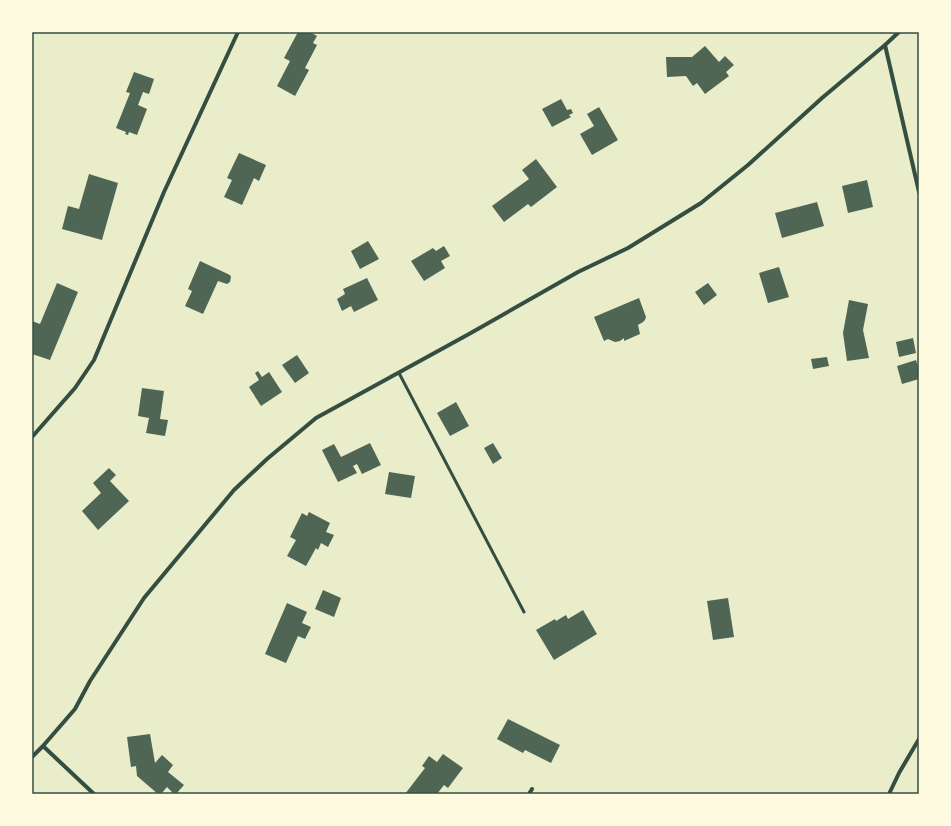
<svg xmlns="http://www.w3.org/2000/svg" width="951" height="826" viewBox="0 0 951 826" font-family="'Exo 2',sans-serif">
	<rect width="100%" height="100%" fill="#e9edc9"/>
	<!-- building -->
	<path fill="#4f6655" d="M 298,32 L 310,32 L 317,36 L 313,43 L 317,45 L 305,68 L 309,70 L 295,96 L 277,86 L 290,61 L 284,58 Z
		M 705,46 L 719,62 L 725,56 L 734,65 L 726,72 L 729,76 L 705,94 L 697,83 L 693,86 L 686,76 L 667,77 L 666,57 L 692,57 Z
		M 134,72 L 154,79 L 149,94 L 143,92 L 138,105 L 147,109 L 137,135 L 129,132 L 128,135 L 125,134 L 126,132 L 116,128 L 130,93 L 126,92 Z
		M 561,99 L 567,110 L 571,109 L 573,113 L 569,115 L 571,117 L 552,127 L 542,109 Z
		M 599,107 L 618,140 L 592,155 L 580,134 L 594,126 L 587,114 Z
		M 239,153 L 266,165 L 259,181 L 254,178 L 242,205 L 224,197 L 232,180 L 227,178 Z
		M 536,159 L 557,187 L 531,207 L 528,204 L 504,222 L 492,206 L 529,179 L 522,170 Z
		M 89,174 L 118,183 L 102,240 L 62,229 L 68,206 L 79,209 Z
		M 867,180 L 873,207 L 848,213 L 842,186 Z
		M 817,202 L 824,226 L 782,238 L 775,213 Z
		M 368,241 L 379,259 L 360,269 L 351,251 Z
		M 444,246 L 450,256 L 441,261 L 445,268 L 424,281 L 411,261 L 433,248 L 436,251 Z
		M 200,261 L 230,275 L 231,277 L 230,282 L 227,284 L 218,281 L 203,314 L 185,306 L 192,291 L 188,289 Z
		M 779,267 L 789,297 L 768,303 L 759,273 Z
		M 367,278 L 378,300 L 354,312 L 351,306 L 342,311 L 337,299 L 345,294 L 343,289 Z
		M 57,283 L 78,292 L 50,360 L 32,354 L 32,321 L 40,324 Z
		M 708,283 L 717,295 L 704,305 L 695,292 Z
		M 639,298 L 646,317 L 645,320 L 643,322 L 638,325 L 640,334 L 624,341 L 624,338 L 620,341 L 615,342 L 608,339 L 604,341 L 594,317 Z
		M 849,300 L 868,304 L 863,330 L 869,358 L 847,361 L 843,333 Z
		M 913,338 L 916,353 L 899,357 L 896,342 Z
		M 297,355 L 309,373 L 295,383 L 282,365 Z
		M 827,357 L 829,366 L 813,369 L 811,359 Z
		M 916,360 L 919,370 L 919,379 L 902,384 L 897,366 Z
		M 258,371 L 262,377 L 269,372 L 282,392 L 261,406 L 249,387 L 259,380 L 255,373 Z
		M 142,388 L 164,391 L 160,419 L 168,420 L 165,436 L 146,433 L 149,418 L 138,416 Z
		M 456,402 L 469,426 L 450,436 L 437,413 Z
		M 370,443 L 381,465 L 362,474 L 357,464 L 353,466 L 357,473 L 338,482 L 322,450 L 334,444 L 341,457 Z
		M 493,443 L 502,458 L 493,464 L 484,448 Z
		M 109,468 L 116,475 L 110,481 L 129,501 L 98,530 L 82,511 L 101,493 L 93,483 Z
		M 389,472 L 415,476 L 411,498 L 385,494 Z
		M 309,512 L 330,523 L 326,532 L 334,535 L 328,547 L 321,543 L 318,550 L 316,548 L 306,566 L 287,556 L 296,540 L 290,537 L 302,513 L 307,516 Z
		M 323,590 L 341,598 L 334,617 L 315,609 Z
		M 728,598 L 734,637 L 713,640 L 707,601 Z
		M 287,603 L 307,612 L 302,623 L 311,627 L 305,639 L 298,636 L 286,663 L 265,654 Z
		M 583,610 L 597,634 L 554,660 L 536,630 L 555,619 L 556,621 L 566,615 L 568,619 Z
		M 508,719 L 560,745 L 551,763 L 525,750 L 523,753 L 497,739 Z
		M 150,734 L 155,763 L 162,755 L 173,765 L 168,772 L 184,785 L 176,794 L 174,794 L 167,787 L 161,794 L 158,794 L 137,776 L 136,766 L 131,767 L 127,737 Z
		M 443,754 L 463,768 L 448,788 L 444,785 L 437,794 L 405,794 L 425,768 L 422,766 L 429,756 L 437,762 Z"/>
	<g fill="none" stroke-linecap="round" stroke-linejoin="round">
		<!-- service -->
		<path stroke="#344e41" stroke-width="3" d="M 399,373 L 524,612"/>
		<!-- minor -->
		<path stroke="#344e41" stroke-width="4" d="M 885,45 L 919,192
			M 32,437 L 75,388 L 94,360 L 164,192 L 238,32
			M 43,746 L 94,794
			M 32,757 L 43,746 L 75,709 L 90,681 L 144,598 L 234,490 L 267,459 L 316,418 L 469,334 L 578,272 L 628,248 L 701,203 L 748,165 L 822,98 L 885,45 L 899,32
			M 529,794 L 532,789
			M 889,794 L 899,773 L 919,739"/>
	</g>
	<!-- border -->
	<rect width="951" height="826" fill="none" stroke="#fefae0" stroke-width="66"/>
	<rect x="33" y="33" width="885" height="760" fill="none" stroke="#344e41" stroke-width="1.5"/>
</svg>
